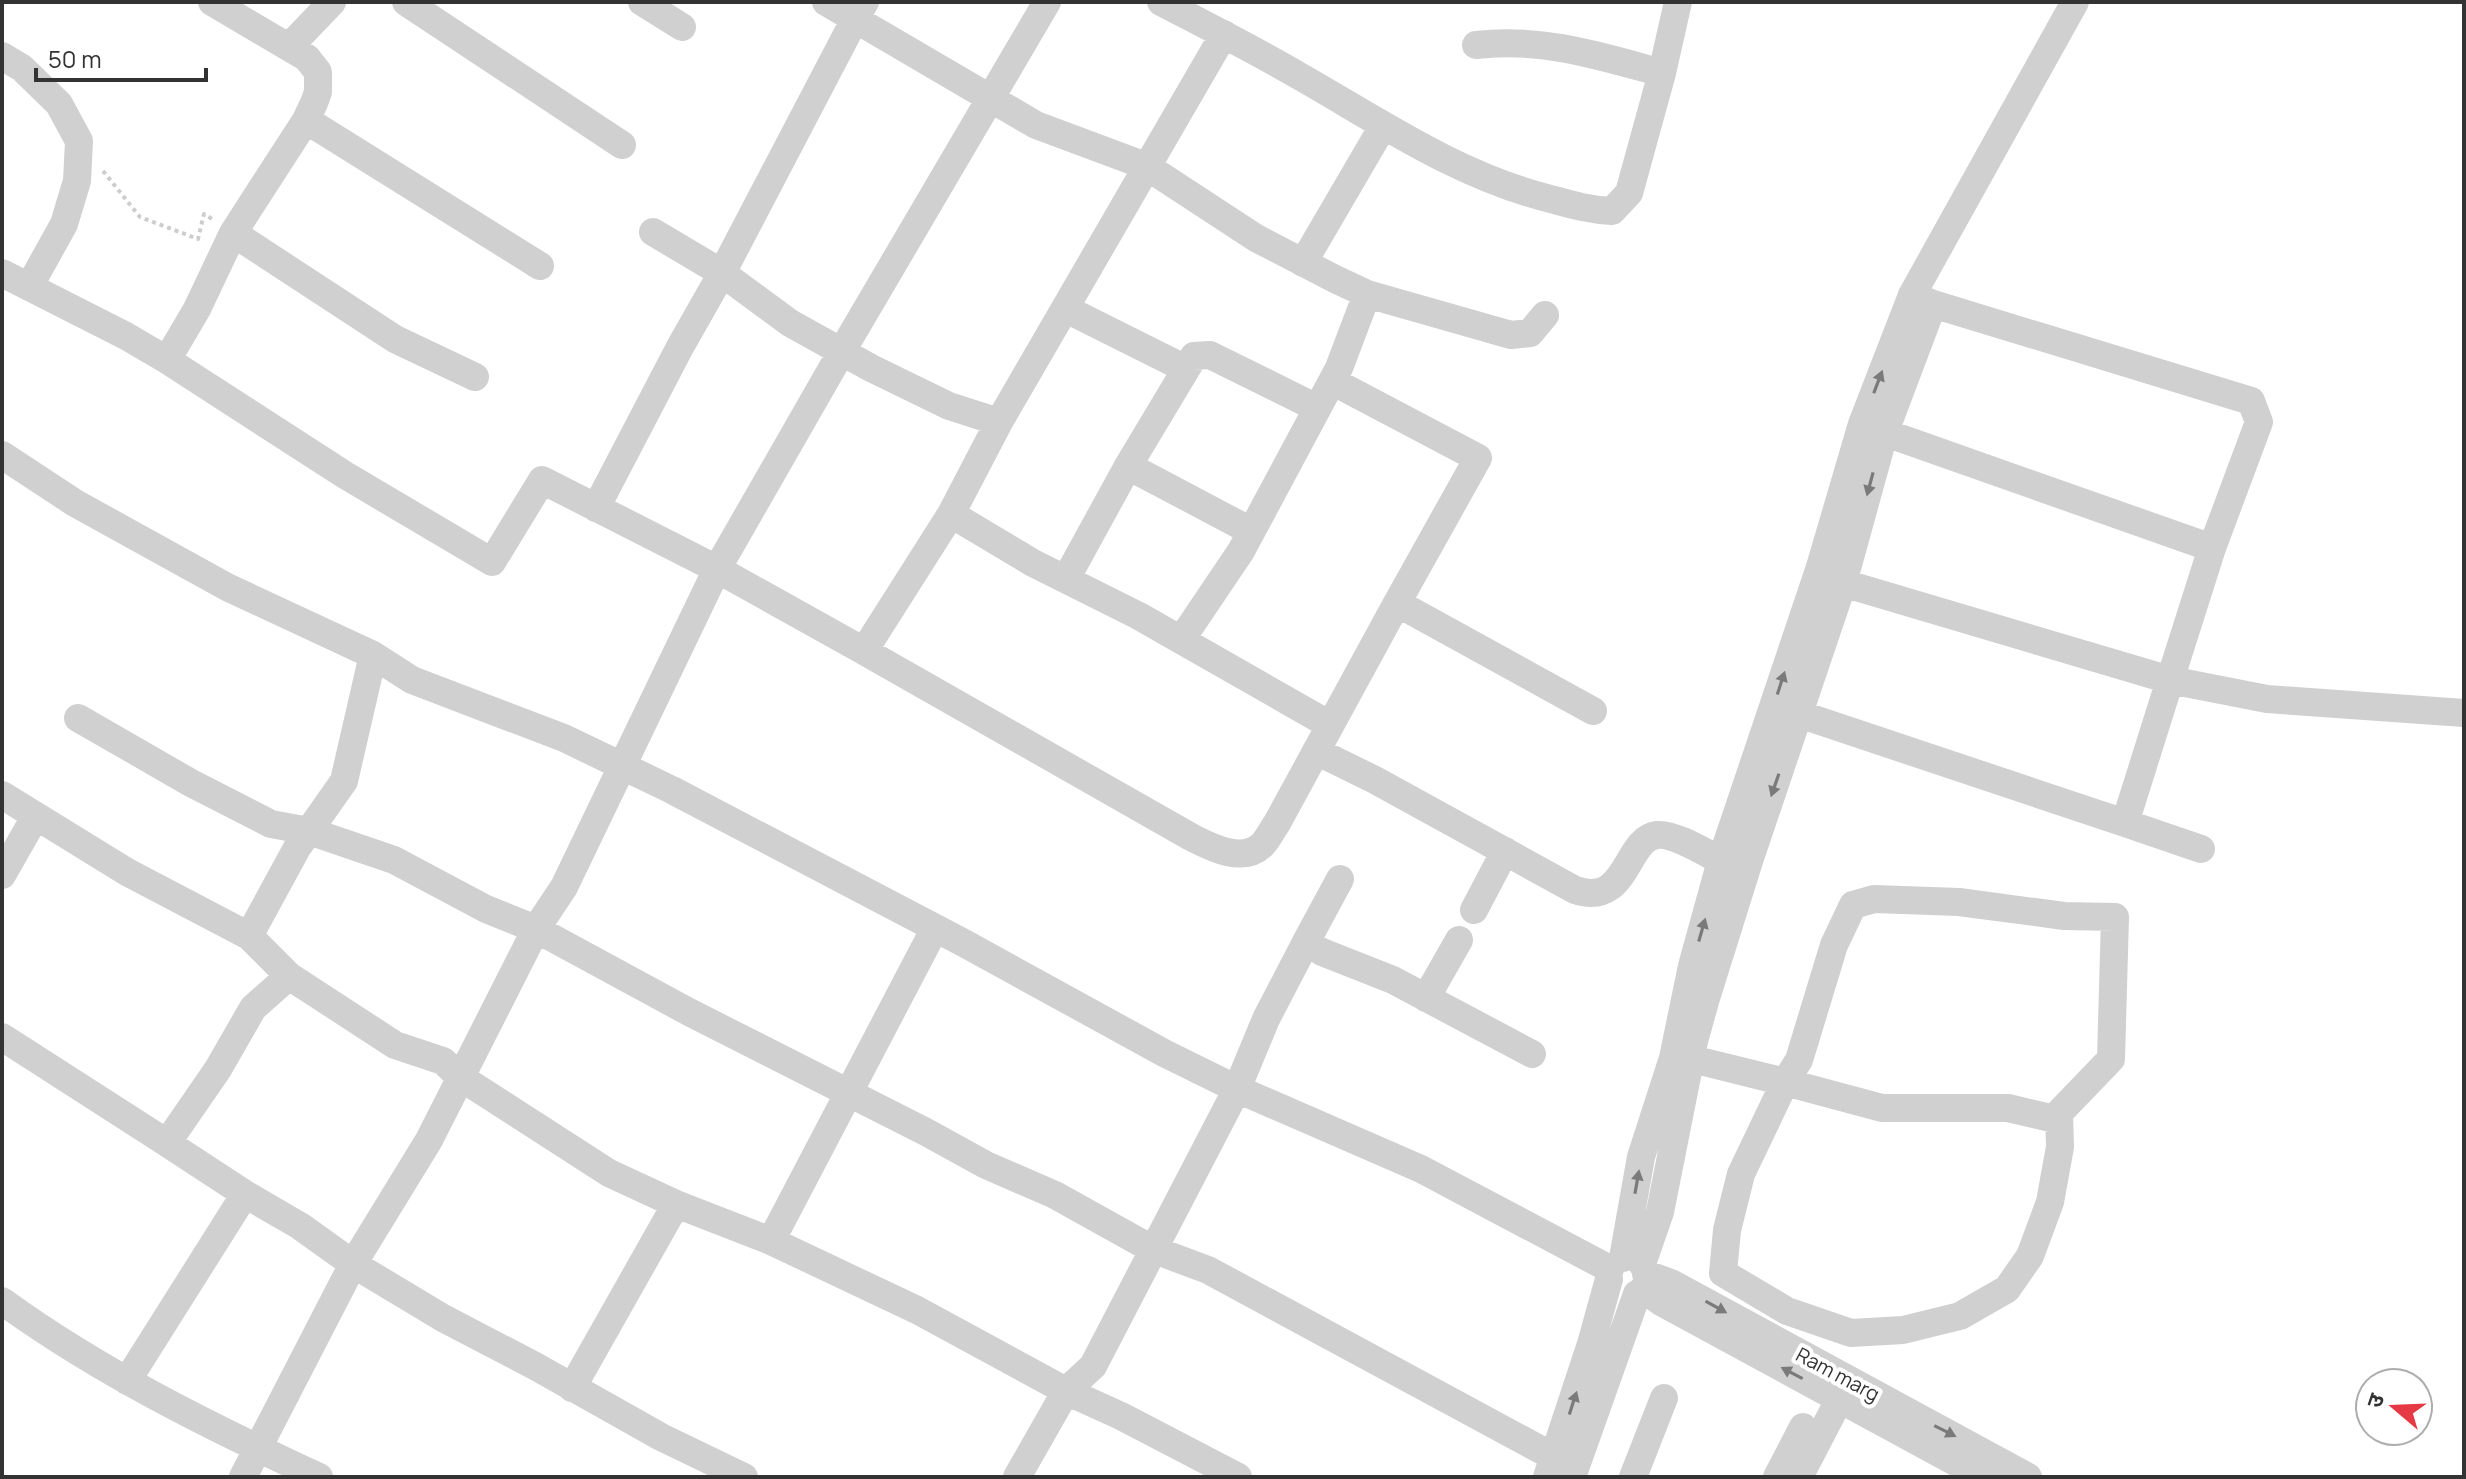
<svg xmlns="http://www.w3.org/2000/svg" width="2466" height="1479" viewBox="0 0 2466 1479" font-family="Manrope,'Noto Sans Devanagari',sans-serif">
	<rect width="100%" height="100%" fill="#fff"/>
	<g fill="none" stroke-linecap="round" stroke-linejoin="round">
		<!-- path -->
		<path stroke="#cdcdcd" stroke-width="4" stroke-dasharray="4 4" stroke-linecap="butt" d="M 103,171 L 140,217 L 198,239 L 204,214 L 212,219"/>
		<!-- minor -->
		<path stroke="#d0d0d0" stroke-width="28" d="M 406,2 L 622,145
			M 642,2 L 682,27
			M 826,2 L 855,19 L 722,273 L 790,323 L 871,368 L 949,406 L 999,422
			M 865,2 L 855,19 L 1036,125 L 1146,166 L 1256,238 L 1335,279 L 1367,294 L 1511,335 L 1530,333 L 1545,315
			M 1161,2 C 1208,26 1255,50 1301,77 C 1380,122 1457,175 1547,198 C 1569,204 1588,210 1612,211 L 1629,193 L 1662,73 L 1678,2
			M 1224,34 L 999,422 L 951,514 L 864,651 L 1191,837 C 1211,847 1242,864 1262,845 C 1268,839 1272,830 1277,823 L 1397,603 L 1593,711
			M 1476,45 C 1541,37 1600,56 1662,73
			M 289,47 L 332,2
			M 2,56 L 22,68 L 59,104 L 79,141 L 77,181 L 64,224 L 29,287
			M 306,120 L 540,266
			M 233,233 L 395,339 L 475,377
			M 1303,263 L 1383,126
			M 2,273 L 126,336 L 167,360 L 345,475 L 492,562 L 542,480 L 717,569 L 864,651
			M 1066,309 L 1186,369
			M 167,360 L 197,309 L 233,233 L 306,120 L 314,103 L 318,92 L 318,72 L 307,58 L 212,2
			M 1332,381 L 1478,458 L 1397,603
			M 1866,426 L 2212,548 L 2259,422 L 2251,401 L 1933,304 L 1917,297
			M 2,455 L 75,503 L 227,587 L 373,655 L 412,680 L 564,738 L 672,790 L 962,942 L 1164,1053 L 1237,1089 L 1421,1169 L 1610,1269
			M 1128,466 L 1251,531
			M 596,508 L 680,347 L 722,273 L 653,232
			M 951,514 L 1033,563 L 1139,616 L 1181,640 L 1241,551 L 1339,368 L 1367,294
			M 1066,579 L 1128,466 L 1194,356 L 1210,355 L 1317,408
			M 1843,583 L 2170,680 L 2212,548
			M 1181,640 L 1330,725
			M 1799,714 L 2125,823 L 2170,680 L 2267,699 L 2464,713
			M 78,718 L 191,783 L 271,824 L 309,831 L 394,860 L 486,909 L 536,929 L 689,1012 L 926,1132 L 986,1165 L 1055,1195 L 1152,1249 L 1208,1270 L 1554,1457 L 1579,1455
			M 1316,751 L 1375,780 L 1575,890 C 1628,908 1625,839 1657,835 C 1674,833 1706,853 1721,861
			M 2,795 L 127,872 L 249,936 L 289,976 L 395,1045 L 443,1061 L 460,1077 L 609,1173 L 676,1204 L 771,1241 L 917,1310 L 1066,1391 L 1121,1416 L 1238,1477
			M 2125,823 L 2201,849
			M 2,875 L 35,817
			M 1474,910 L 1505,851
			M 249,936 L 297,848 L 344,781 L 373,655
			M 1306,942 L 1340,879
			M 1426,998 L 1459,940
			M 2,1037 L 167,1143
			M 1692,1059 L 1785,1082 L 1741,1174 L 1727,1230 L 1723,1273 L 1787,1311 L 1851,1333 L 1903,1330 L 1960,1316 L 2007,1289 L 2030,1256 L 2050,1202 L 2060,1147 L 2059,1113 L 2111,1059 L 2115,917 L 2064,916 L 1959,902 L 1874,899 L 1853,905 L 1834,945 L 1799,1060 L 1785,1082 L 1882,1108 L 2008,1108 L 2059,1120
			M 245,1194 L 300,1226 L 353,1264 L 443,1318 L 535,1366 L 661,1437 L 744,1477
			M 771,1241 L 935,928
			M 1623,1258 L 1641,1157 L 1673,1058 L 1692,966 L 1721,861 L 1820,567 L 1862,424 L 1912,295 L 2075,2
			M 1642,1264 L 1660,1212 L 1694,1041 L 1706,998 L 1749,861 L 1843,583 L 1884,434 L 1933,304
			M 1646,1274 L 1673,1284 L 2028,1477
			M 1643,1289 L 1661,1302 L 1983,1477
			M 2,1301 C 100,1372 209,1426 319,1477
			M 127,1381 L 245,1194 L 167,1143 L 218,1069 L 253,1008 L 289,976
			M 572,1388 L 676,1204
			M 243,1477 L 353,1264 L 429,1140 L 536,929 L 564,887 L 717,569 L 842,351 L 1047,2
			M 1017,1477 L 1066,1391 L 1093,1366 L 1237,1089 L 1266,1019 L 1306,942 L 1322,952 L 1393,980 L 1532,1054
			M 1547,1477 L 1591,1344 L 1609,1279
			M 1572,1477 L 1637,1294
			M 1633,1477 L 1664,1398
			M 1777,1477 L 1803,1427
			M 1799,1477 L 1849,1381"/>
	</g>
	<!-- one-way arrows -->
	<defs><path id="oneway-solid" d="M-6-.8H1V-3.2L6.5 0L1 3.2V.8H-6Z" transform="scale(2)"/></defs>
	<g fill="#7a7a7a">
		<use href="#oneway-solid" transform="translate(1878 382) rotate(-69)"/>
		<use href="#oneway-solid" transform="translate(1870 484) rotate(105)"/>
		<use href="#oneway-solid" transform="translate(1781 683) rotate(-72)"/>
		<use href="#oneway-solid" transform="translate(1775 785) rotate(109)"/>
		<use href="#oneway-solid" transform="translate(1702 930) rotate(-74)"/>
		<use href="#oneway-solid" transform="translate(1637 1182) rotate(-80)"/>
		<use href="#oneway-solid" transform="translate(1716 1307) rotate(29)"/>
		<use href="#oneway-solid" transform="translate(1792 1373) rotate(-152)"/>
		<use href="#oneway-solid" transform="translate(1573 1403) rotate(-72)"/>
		<use href="#oneway-solid" transform="translate(1945 1431) rotate(27)"/>
	</g>
	<g text-anchor="middle" dominant-baseline="central" stroke-width="8" stroke-linejoin="round" paint-order="stroke">
		<!-- street labels -->
		<g font-size="20" fill="#333" stroke="#fff">
			<text transform="translate(1838 1374) rotate(28)">Ram marg</text>
		</g>
	</g>
	<!-- border -->
	<rect width="2466" height="1479" fill="none" stroke="#333333" stroke-width="8"/>
	<!-- north arrow -->
	<g transform="translate(2394 1407) rotate(289)"><circle r="38" fill="#ffffff" stroke="#adadad" stroke-width="2"/>
	<path d="M0-6L14 30L0 20L-14 30Z" fill="#e63946"/>
	<text y="-12" font-size="22" font-weight="bold" text-anchor="middle" fill="#333333">उ</text>
	</g>
	<!-- scale -->
	<path d="M36 68v12h170v-12" fill="none" stroke="#333333" stroke-width="4"/>
	<text x="48" y="68" font-size="24" fill="#333333" stroke="#ffffff" stroke-width="6" paint-order="stroke">50 m</text>
</svg>
